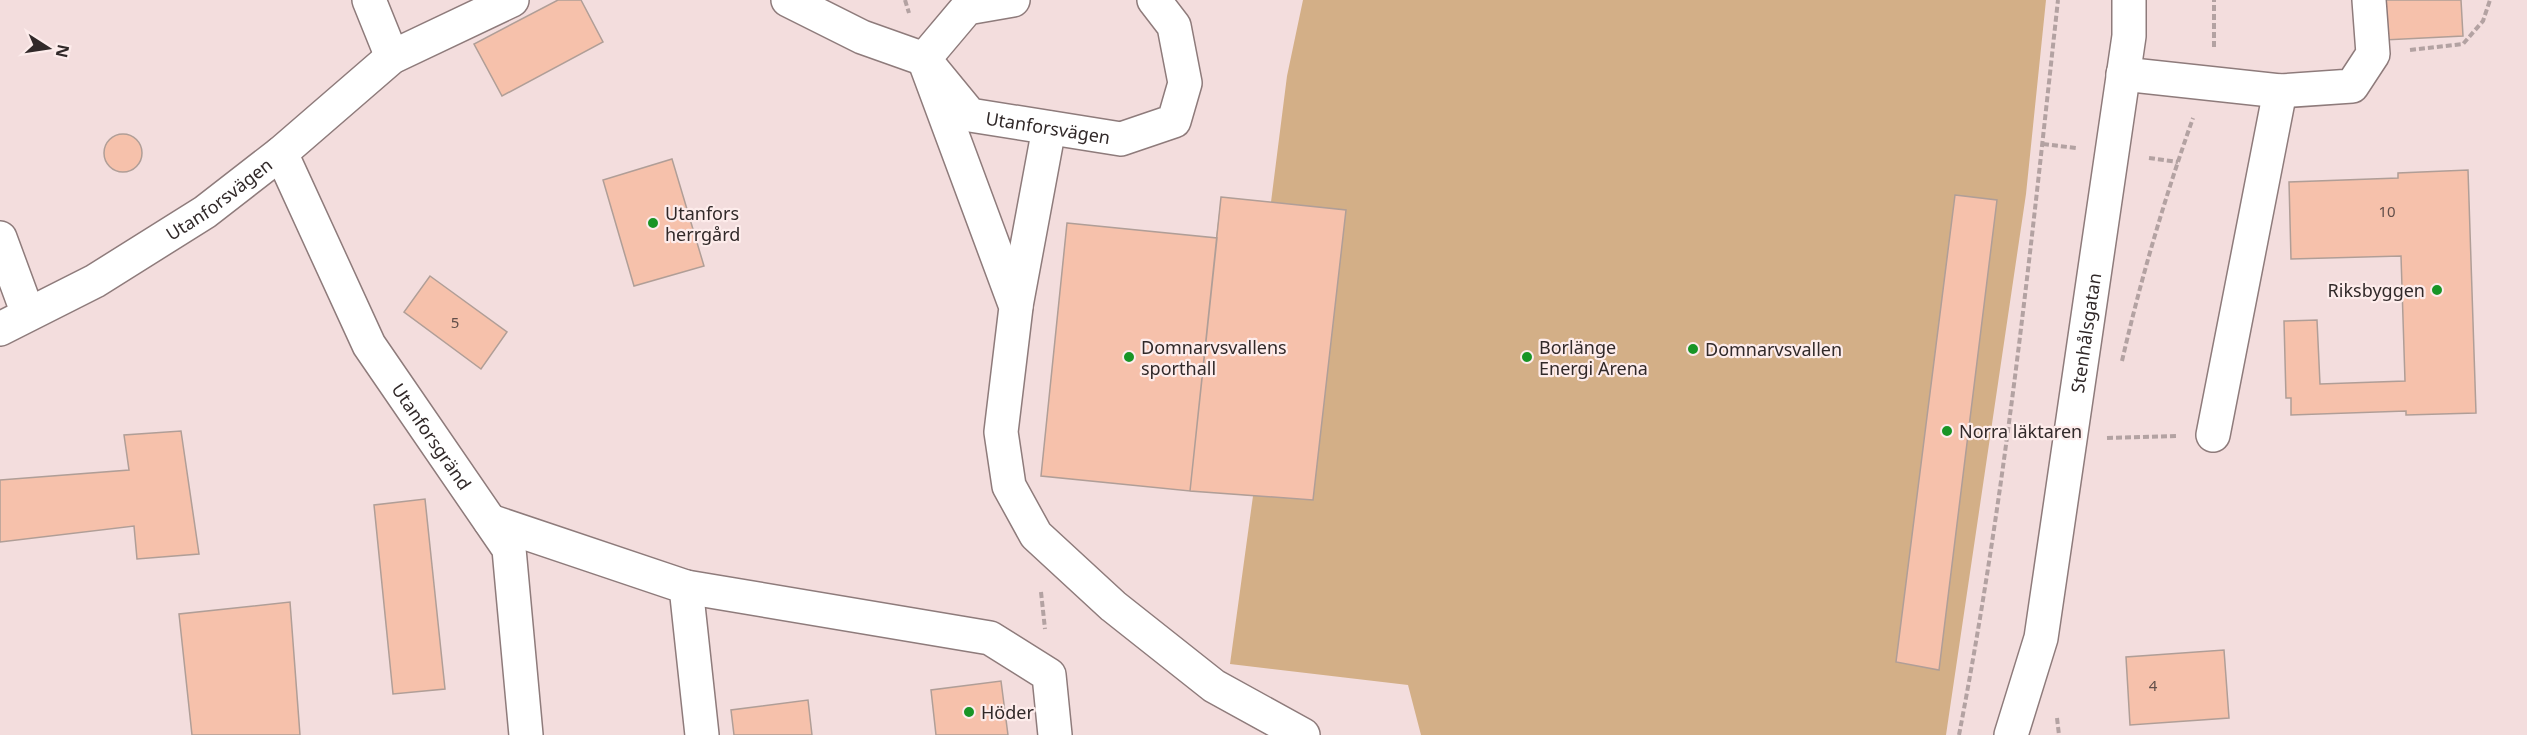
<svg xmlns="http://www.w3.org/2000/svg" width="2527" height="735" viewBox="0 0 2527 735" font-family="'Noto Sans',sans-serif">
	<rect width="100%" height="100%" fill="#f3dddd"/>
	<!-- green -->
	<path fill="#d3af87" d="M 1303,0 L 2046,0 L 2026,194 L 1946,735 L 1421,735 L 1408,685 L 1230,664 L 1253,496 L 1041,476 L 1067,223 L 1216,238 L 1221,197 L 1271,202 L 1287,76 Z"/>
	<!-- building -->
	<path fill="#f6c1ab" stroke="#b09e97" stroke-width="1.5" d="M 558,0 L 581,0 L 603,42 L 502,96 L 474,44 Z
		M 2382,0 L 2461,0 L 2463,36 L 2384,40 Z
		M104 153a19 19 0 1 1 38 0a19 19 0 1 1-38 0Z
		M 672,159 L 704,266 L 634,286 L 603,180 Z
		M 2468,170 L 2476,413 L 2406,415 L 2406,411 L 2291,415 L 2291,398 L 2286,398 L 2284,321 L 2317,320 L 2320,384 L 2405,381 L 2401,256 L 2291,259 L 2289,182 L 2398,178 L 2398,173 Z
		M 1955,195 L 1997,200 L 1939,670 L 1896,662 Z
		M 1221,197 L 1346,210 L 1313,500 L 1190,491 Z
		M 1067,223 L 1217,238 L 1190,491 L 1041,476 Z
		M 430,276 L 507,332 L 481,369 L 404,312 Z
		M 181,431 L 199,554 L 137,559 L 134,526 L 0,542 L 0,480 L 129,470 L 124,435 Z
		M 425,499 L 445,689 L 393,694 L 374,505 Z
		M 290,602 L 300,735 L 192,735 L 179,614 Z
		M 2224,650 L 2229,718 L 2130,725 L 2126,657 Z
		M 1001,681 L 1008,735 L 936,735 L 931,690 Z
		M 808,700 L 812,735 L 734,735 L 731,710 Z"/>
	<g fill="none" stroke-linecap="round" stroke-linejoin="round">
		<!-- minor casing -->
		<g stroke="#8e7b7b" stroke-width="36">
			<g id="minor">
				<path d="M 369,0 L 392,57"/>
				<path id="s1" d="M 788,0 L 862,37 L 924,59 L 970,115 L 1121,139 L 1174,121 L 1185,83 L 1174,26 L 1154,0"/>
				<path d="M 924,59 L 1016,307 L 1001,432 L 1009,486 L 1036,535 L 1113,606 L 1214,686 L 1303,735"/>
				<path d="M 924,59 L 967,8 L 1013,0"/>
				<path d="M 2123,74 L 2280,91 L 2352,86 L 2373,54 L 2369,0"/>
				<path id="s2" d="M 281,153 L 369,345 L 509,549 L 526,735"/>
				<path d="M 0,238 L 28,314"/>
				<path d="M 1016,306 L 1049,128"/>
				<path id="s3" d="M 0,329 L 95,281 L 205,212 L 281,153 L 392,57 L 512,0"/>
				<path d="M 2213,435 L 2280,91"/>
				<path d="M 490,521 L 686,587 L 702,735"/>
				<path d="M 686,587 L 990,638 L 1049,675 L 1055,735"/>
				<path id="s4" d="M 2011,735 L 2041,638 L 2129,36 L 2129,0"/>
			</g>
		</g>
		<!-- path -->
		<path stroke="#b3a2a2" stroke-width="4" stroke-dasharray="6 3" stroke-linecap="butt" d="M 905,0 L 909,13
			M 2214,47 L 2214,0
			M 2410,50 L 2463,44 L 2483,21 L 2490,0
			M 2043,144 L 2076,148
			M 2149,158 L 2178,162
			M 2122,361 C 2141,278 2165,197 2193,118
			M 2107,438 L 2177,436
			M 1041,592 L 1045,629
			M 2057,718 L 2059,735
			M 1959,735 C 2006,492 2031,246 2058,0"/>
		<!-- minor -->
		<use href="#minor" stroke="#fff" stroke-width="33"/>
	</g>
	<!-- markers -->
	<g fill="#189526" stroke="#fdeceb" stroke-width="2">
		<circle cx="653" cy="223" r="6"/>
		<circle cx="2437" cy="290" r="6"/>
		<circle cx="1693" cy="349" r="6"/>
		<circle cx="1129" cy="357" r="6"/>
		<circle cx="1527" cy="357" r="6"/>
		<circle cx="1947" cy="431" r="6"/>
		<circle cx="969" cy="712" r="6"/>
	</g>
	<g text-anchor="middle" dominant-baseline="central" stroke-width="4.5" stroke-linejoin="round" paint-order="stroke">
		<!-- number labels -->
		<g font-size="15" fill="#624f4a">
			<text x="2387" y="211">10</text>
			<text x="455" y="322">5</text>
			<text x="2153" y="685">4</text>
		</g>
		<!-- street labels -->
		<g font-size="18" fill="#312929" stroke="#fdeceb">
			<text stroke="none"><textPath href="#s1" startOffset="300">Utanforsvägen</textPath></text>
			<text stroke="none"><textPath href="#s3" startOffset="255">Utanforsvägen</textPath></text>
			<text stroke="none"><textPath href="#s4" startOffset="410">Stenhålsgatan</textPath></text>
			<text stroke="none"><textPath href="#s2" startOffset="322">Utanforsgränd</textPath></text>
		</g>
		<!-- poi labels -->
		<g font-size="18" fill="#312929" stroke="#fdeceb" text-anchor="start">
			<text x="665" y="213">Utanfors<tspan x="665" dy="21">herrgård</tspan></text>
			<text x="2425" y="290" text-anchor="end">Riksbyggen</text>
			<text x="1141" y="347">Domnarvsvallens<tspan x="1141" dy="21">sporthall</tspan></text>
			<text x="1539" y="347">Borlänge<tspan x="1539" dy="21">Energi Arena</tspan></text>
			<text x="1705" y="349">Domnarvsvallen</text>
			<text x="1959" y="431">Norra läktaren</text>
			<text x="981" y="712">Höder</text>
		</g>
	</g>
	<!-- north arrow -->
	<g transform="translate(48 48) rotate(102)" stroke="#fdeceb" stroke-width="4.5" paint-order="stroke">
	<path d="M0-4.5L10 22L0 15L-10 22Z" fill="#312929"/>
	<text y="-9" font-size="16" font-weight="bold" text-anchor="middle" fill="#312929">N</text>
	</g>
</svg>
